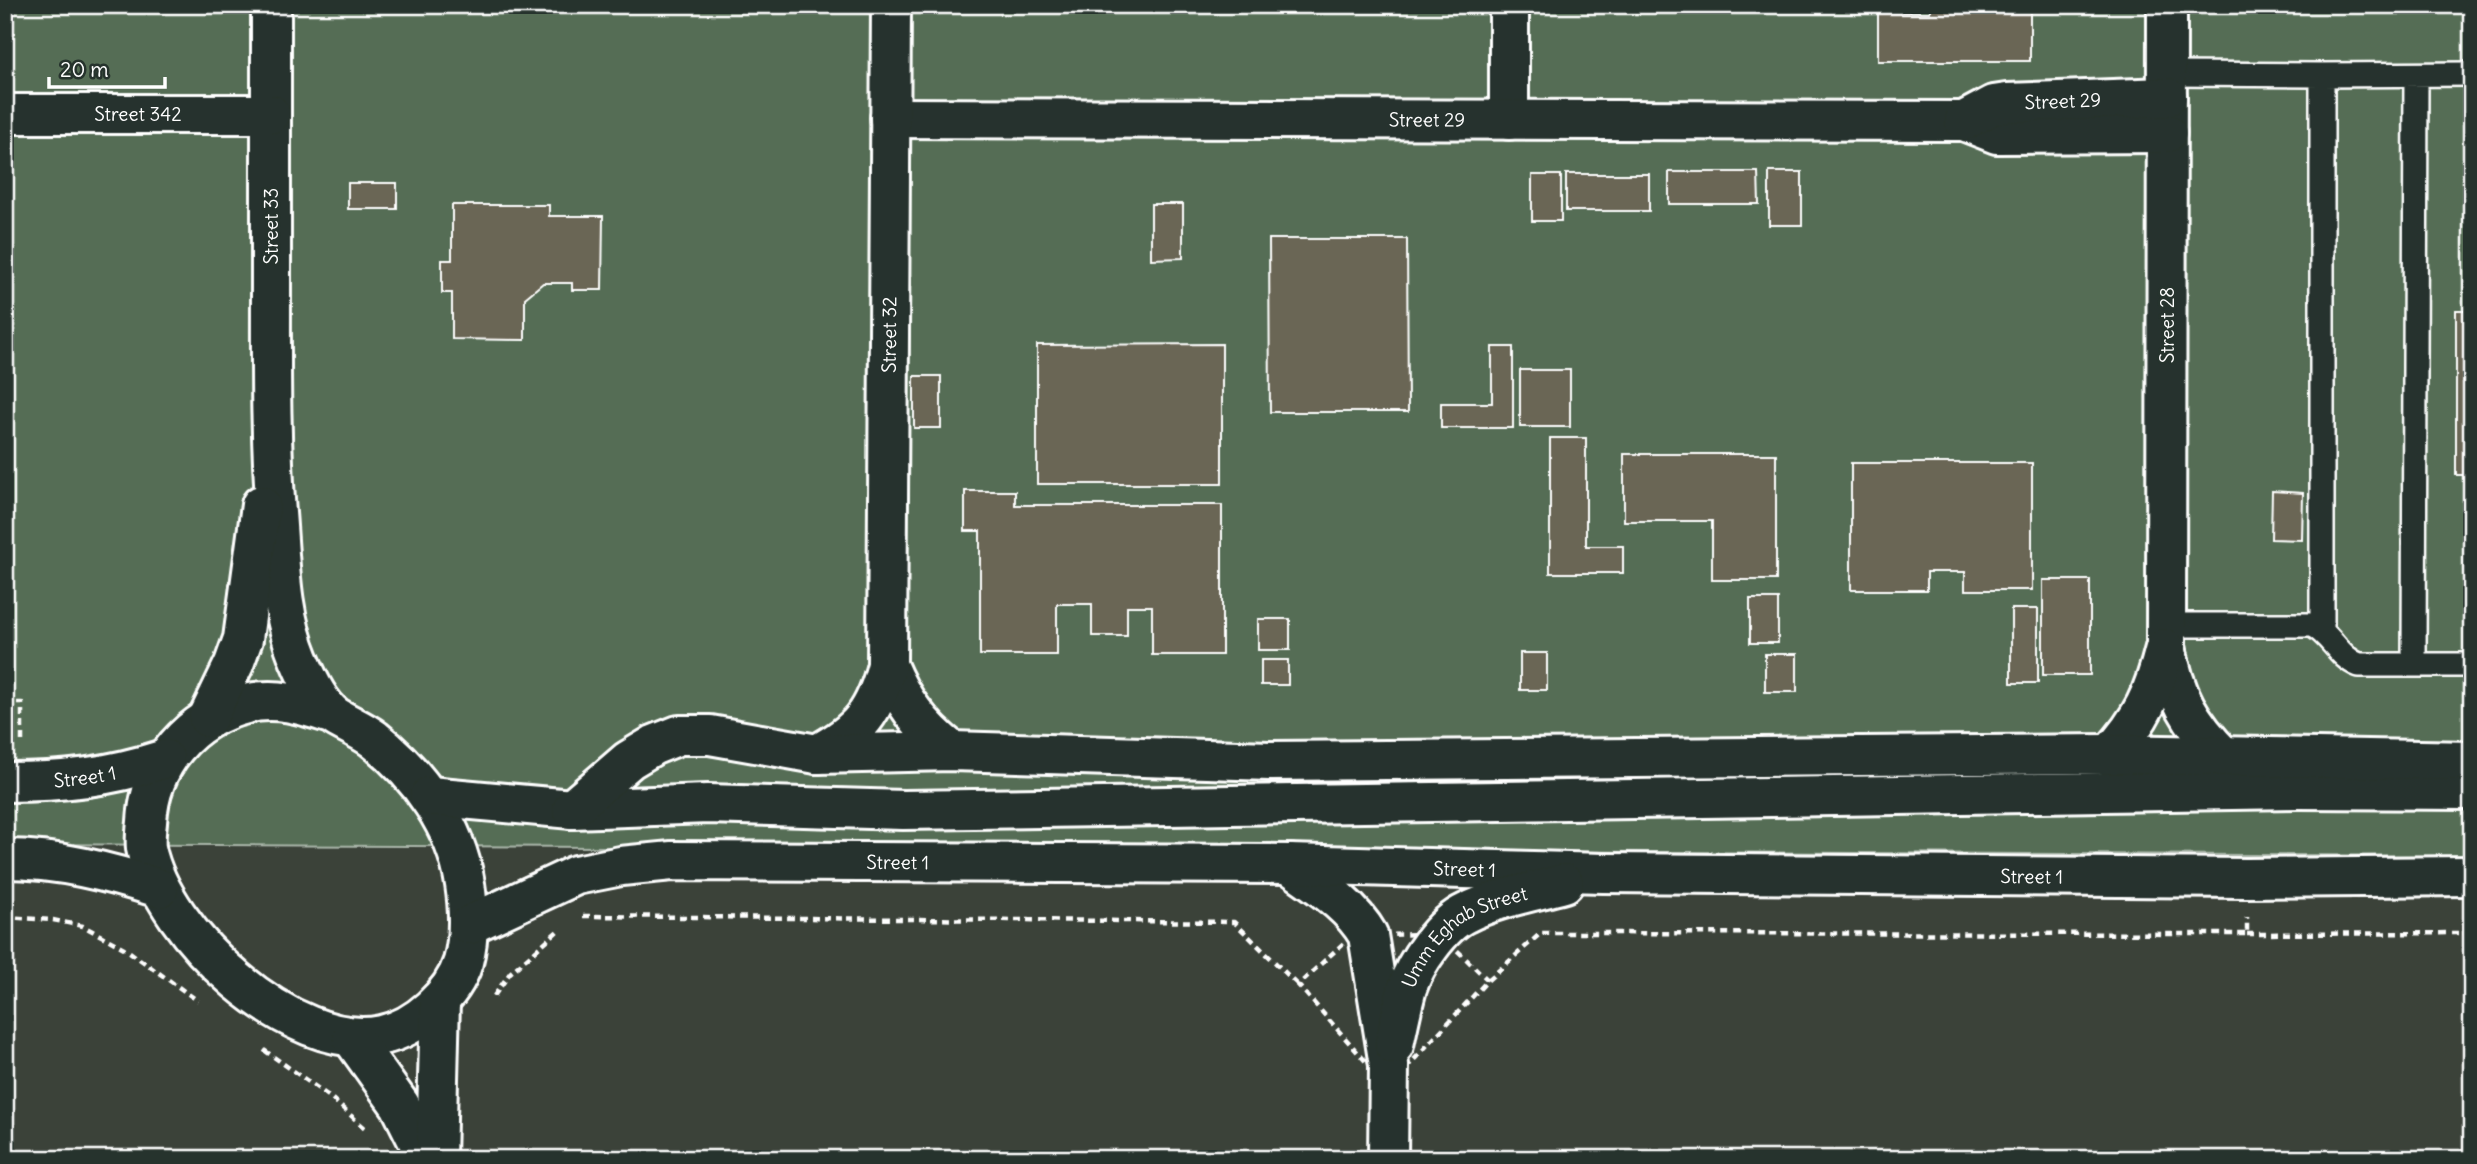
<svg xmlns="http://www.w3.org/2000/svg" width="2477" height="1164" viewBox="0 0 2477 1164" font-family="Delius,sans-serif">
	<rect width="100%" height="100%" fill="#3b4239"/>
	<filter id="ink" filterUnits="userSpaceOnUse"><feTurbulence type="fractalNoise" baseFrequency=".0143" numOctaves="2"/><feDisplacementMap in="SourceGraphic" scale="14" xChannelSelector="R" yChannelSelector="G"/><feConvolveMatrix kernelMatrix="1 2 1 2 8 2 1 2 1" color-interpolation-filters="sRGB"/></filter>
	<g filter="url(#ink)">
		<!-- green -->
		<path fill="#546d54" stroke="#aab6aa" stroke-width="2" d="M 5,5 L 2472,5 L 2472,856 L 5,844 Z"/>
		<!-- building -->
		<path fill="#6b6654" stroke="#fff" stroke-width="2" d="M 1930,5 L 2030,5 L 2030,61 L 1878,61 L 1878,12 L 1930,12 Z
			M 1669,172 L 1758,172 L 1759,204 L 1669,204 Z
			M 1769,172 L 1802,172 L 1802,225 L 1769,225 Z
			M 1566,174 L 1649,174 L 1649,211 L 1566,211 Z
			M 1532,175 L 1561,175 L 1561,221 L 1532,221 Z
			M 348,183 L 397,183 L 397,209 L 348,209 Z
			M 1151,204 L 1183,204 L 1183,258 L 1151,259 Z
			M 452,205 L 549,205 L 549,216 L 603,216 L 602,290 L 572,290 L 572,283 L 543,283 L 525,298 L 525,340 L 452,339 L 452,293 L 442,293 L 442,260 L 452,260 Z
			M 1269,239 L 1407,239 L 1408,412 L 1270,412 Z
			M 2456,310 L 2472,310 L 2472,475 L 2456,475 Z
			M 1222,344 L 1222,484 L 1037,484 L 1037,345 Z
			M 1492,347 L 1513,347 L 1513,428 L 1441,428 L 1441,403 L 1492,403 Z
			M 1520,370 L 1570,370 L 1570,427 L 1520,427 Z
			M 914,376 L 941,376 L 941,428 L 914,428 Z
			M 1550,438 L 1586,438 L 1586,546 L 1623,546 L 1623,573 L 1550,573 Z
			M 1624,454 L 1776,454 L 1776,580 L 1712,580 L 1712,521 L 1624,521 Z
			M 1851,463 L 2032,463 L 2032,590 L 1965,590 L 1965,572 L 1927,572 L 1927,590 L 1851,590 Z
			M 965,491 L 1015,491 L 1015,505 L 1222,505 L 1222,655 L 1152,655 L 1152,606 L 1127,606 L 1127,636 L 1092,636 L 1092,604 L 1057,604 L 1057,655 L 980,655 L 980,531 L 965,531 Z
			M 2272,491 L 2303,493 L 2302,540 L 2271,539 Z
			M 2043,580 L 2090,580 L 2090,675 L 2043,675 Z
			M 1750,599 L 1778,599 L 1778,643 L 1750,643 Z
			M 2011,609 L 2038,609 L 2038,683 L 2011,683 Z
			M 1258,619 L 1290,619 L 1290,650 L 1258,650 Z
			M 1520,653 L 1547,653 L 1547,690 L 1520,690 Z
			M 1765,654 L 1797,654 L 1797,692 L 1765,692 Z
			M 1261,660 L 1288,660 L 1288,685 L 1261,685 Z"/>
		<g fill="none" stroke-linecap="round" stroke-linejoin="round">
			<!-- service casing -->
			<g stroke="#fff" stroke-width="28">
				<path id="service" d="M 2167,74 L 2322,75 L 2472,74
					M 2166,625 L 2312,625 C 2332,635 2338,657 2359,665 L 2472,665
					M 2322,630 L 2322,75
					M 2414,664 L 2416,75"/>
			</g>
			<!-- minor casing -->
			<g stroke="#fff" stroke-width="44">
				<g id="minor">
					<path d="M 271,5 C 271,99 271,192 271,285 C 271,361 270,437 276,513 C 280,561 280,613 299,659 C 307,678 319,705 336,717 C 349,725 362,730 374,739 C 419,775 456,826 465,884 C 469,910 470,936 463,962 C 453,995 416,1028 382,1035 C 292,1054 163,933 146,848 C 145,840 146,831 147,822 C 150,764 189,718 246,704 C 275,696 303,705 331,714"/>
					<path d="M 1509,5 L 1509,120"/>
					<path d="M 2167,5 L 2166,646 C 2174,694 2190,723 2225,758"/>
					<path id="s1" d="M 5,114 L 271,114"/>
					<path id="s2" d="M 890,118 L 1964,121 L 1997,134 L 2167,133"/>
					<path id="s3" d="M 1964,121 L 1994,105 L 2007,103 L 2167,97"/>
					<path d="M 887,665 C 902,701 921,727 952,751"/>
					<path d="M 208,718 L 234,664 L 243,639 L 261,505"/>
					<path id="s4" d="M 817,754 C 860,731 875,712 887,665 L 891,5"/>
					<path d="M 2110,754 C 2142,720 2154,692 2165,648"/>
					<path id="s5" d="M 5,782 C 64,782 109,777 165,759"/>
					<path d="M 429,796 L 572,809 L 708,804 L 903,810 L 2299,789 L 2472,790"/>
					<path d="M 572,809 L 629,760 L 654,745 L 679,735 L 710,735 L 817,754 L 952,751 L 1270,761 L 2110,754 L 2472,761"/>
					<path d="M 5,859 C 58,859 109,872 159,888"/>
					<path d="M 1289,864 C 1318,885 1350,904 1368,935 L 1389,1065 L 1388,1159"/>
					<path id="s6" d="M 469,925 L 576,875 L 621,866 L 672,861 L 1289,864 L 1603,873 L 2247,878 L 2472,876"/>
					<path d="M 352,1038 L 400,1105 L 427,1159"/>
					<path id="s7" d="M 1394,1045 C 1398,1026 1402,1006 1407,988 C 1415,963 1442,924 1466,913 C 1496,898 1532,892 1564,883"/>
					<path d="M 436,1159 L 440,1000"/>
				</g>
			</g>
			<!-- path -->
			<path stroke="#fff" stroke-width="4.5" stroke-dasharray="7 5" stroke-linecap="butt" d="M 5,703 L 22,703 L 22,743
				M 583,916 L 1234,922 L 1298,985
				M 5,917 L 53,920 L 83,926 L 124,948 L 198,1001
				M 1440,934 L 1488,980 L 1409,1065 L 1369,1065 L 1298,985 L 1348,939 L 1368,935 Z
				M 2247,934 L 2472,933
				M 1488,980 L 1541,933 L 2247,934 L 2247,917
				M 494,996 L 510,973 L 561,928
				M 264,1050 L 330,1097 L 365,1128"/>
			<!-- service -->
			<use href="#service" stroke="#26332d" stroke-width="23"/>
			<!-- minor -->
			<use href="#minor" stroke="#26332d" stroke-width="38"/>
		</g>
	</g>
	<g text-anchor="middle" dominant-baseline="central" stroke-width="5" stroke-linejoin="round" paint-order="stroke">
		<!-- street labels -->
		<g font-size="19" fill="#fff" stroke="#26332d">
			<text stroke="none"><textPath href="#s3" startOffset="103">Street 29</textPath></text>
			<text stroke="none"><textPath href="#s1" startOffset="133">Street 342</textPath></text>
			<text stroke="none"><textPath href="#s2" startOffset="537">Street 29</textPath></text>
			<text transform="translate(271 226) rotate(-90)">Street 33</text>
			<text transform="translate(2167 325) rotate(-90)">Street 28</text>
			<text stroke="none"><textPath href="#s4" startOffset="448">Street 32</textPath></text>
			<text stroke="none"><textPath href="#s5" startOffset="80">Street 1</textPath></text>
			<text stroke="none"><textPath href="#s6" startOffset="441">Street 1</textPath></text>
			<text stroke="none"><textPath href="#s6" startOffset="1008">Street 1</textPath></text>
			<text stroke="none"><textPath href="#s6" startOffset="1575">Street 1</textPath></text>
			<text stroke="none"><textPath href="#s7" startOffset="140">Umm Eghab Street</textPath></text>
		</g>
	</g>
	<!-- margin -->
	<rect width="2477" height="1164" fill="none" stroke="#26332d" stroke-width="28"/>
	<rect x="14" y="14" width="2449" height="1136" fill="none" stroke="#fff" stroke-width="2.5" filter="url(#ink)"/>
	<!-- scale -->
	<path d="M49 77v10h116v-10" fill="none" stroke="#ffffff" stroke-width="3.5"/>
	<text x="60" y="77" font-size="21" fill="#ffffff" stroke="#26332d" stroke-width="5" paint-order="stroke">20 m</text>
</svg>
